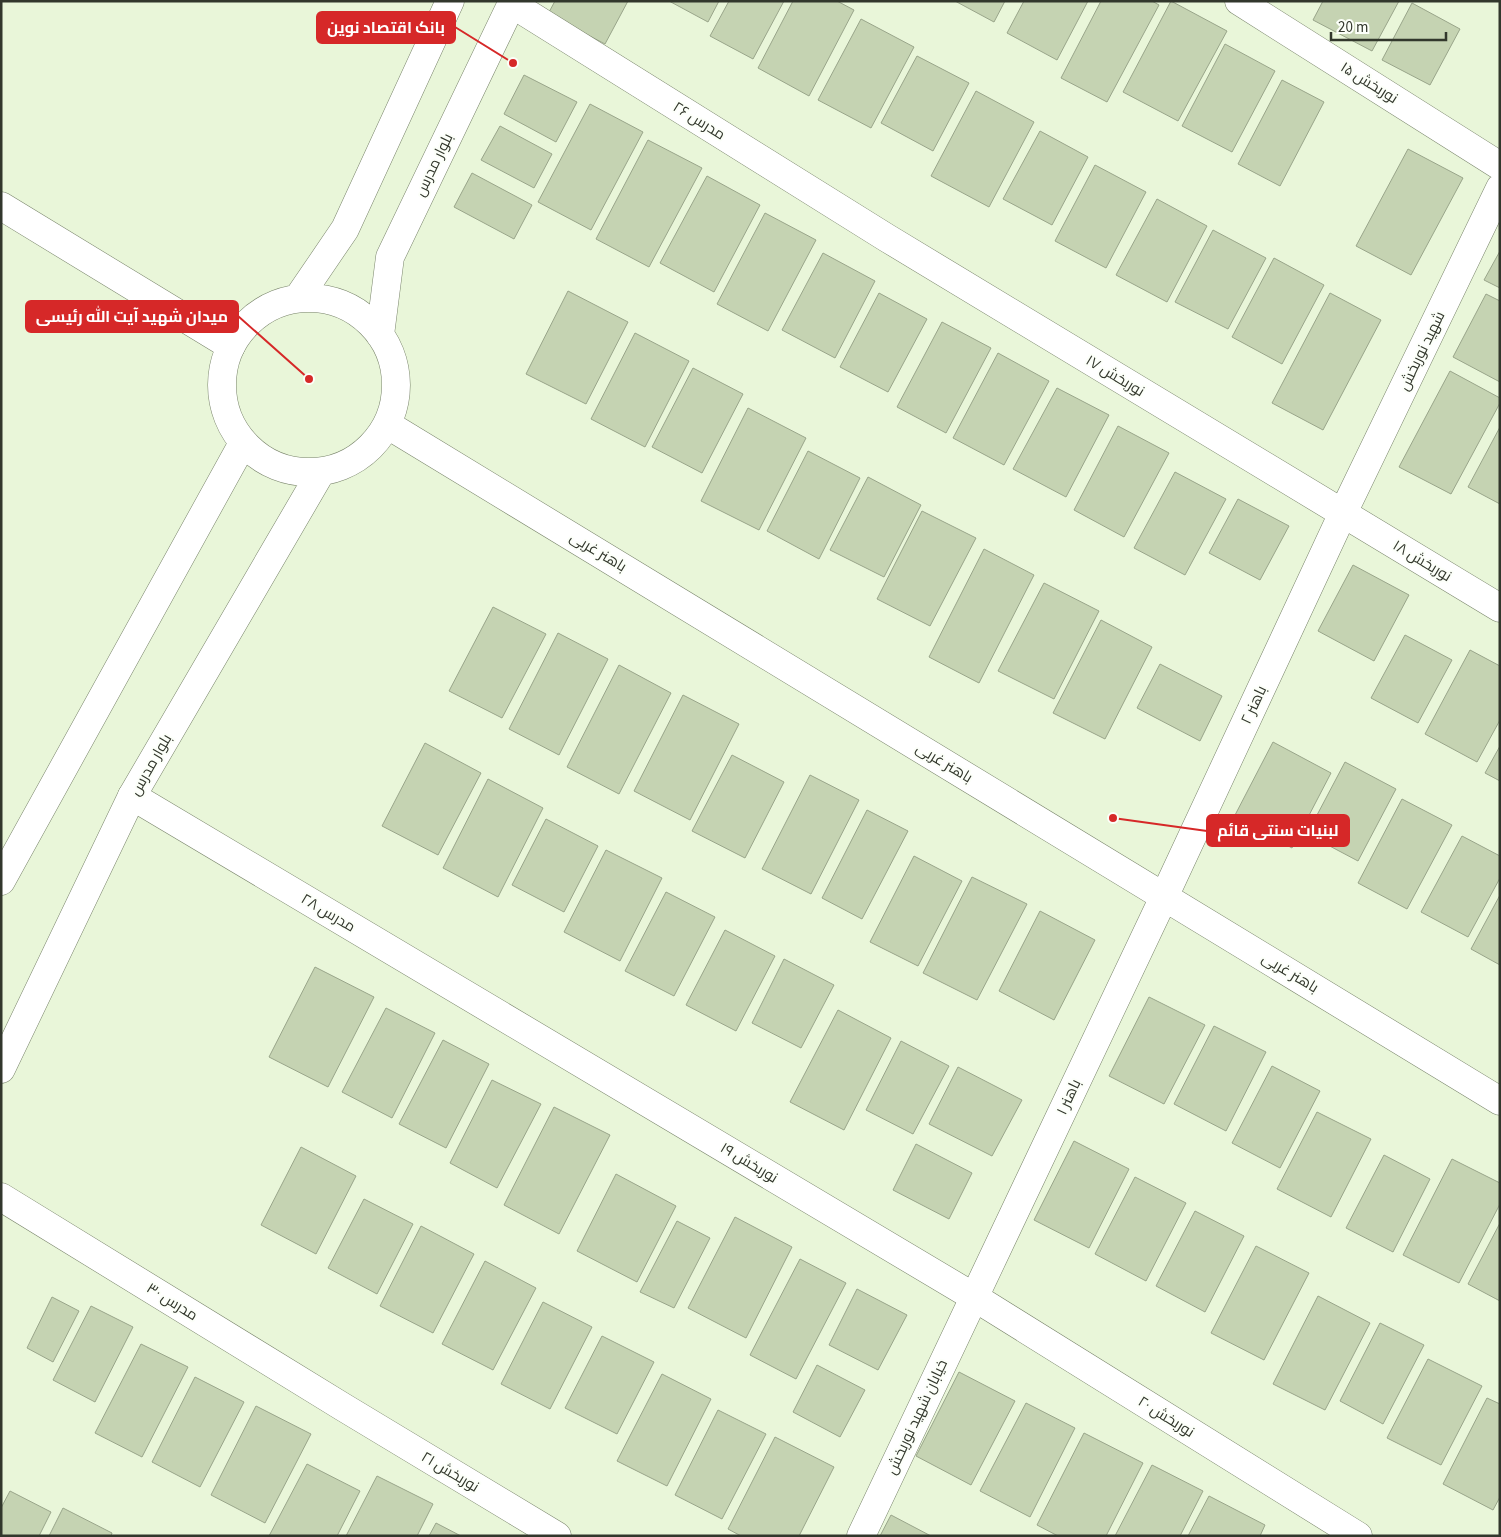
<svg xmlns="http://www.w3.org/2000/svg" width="1501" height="1537" viewBox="0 0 1501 1537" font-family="'Source Sans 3',Cairo,sans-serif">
	<rect width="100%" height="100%" fill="#e9f6d9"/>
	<!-- building -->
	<path fill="#c5d3b2" stroke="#99a58a" d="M 555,1 L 628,1 L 605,44 L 548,14 Z
		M 669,1 L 719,1 L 708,22 Z
		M 729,1 L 784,1 L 753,59 L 710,36 Z
		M 793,1 L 837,1 L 854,10 L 809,96 L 758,68 Z
		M 955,1 L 1005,1 L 994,22 Z
		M 1024,1 L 1088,1 L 1057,60 L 1007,33 Z
		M 1101,1 L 1152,1 L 1159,5 L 1107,102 L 1061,78 Z
		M 1171,1 L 1227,31 L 1178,121 L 1123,92 Z
		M 1323,1 L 1399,1 L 1372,51 L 1313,20 Z
		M 1412,3 L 1460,29 L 1430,85 L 1382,60 Z
		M 861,19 L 914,47 L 871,128 L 818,100 Z
		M 1225,44 L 1275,71 L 1232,152 L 1182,126 Z
		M 917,56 L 969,83 L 933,151 L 881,123 Z
		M 524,75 L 577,102 L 556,142 L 504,114 Z
		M 1282,80 L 1324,102 L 1280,186 L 1238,164 Z
		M 976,91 L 1034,122 L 989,207 L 931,176 Z
		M 590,104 L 643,132 L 591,230 L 538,202 Z
		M 500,126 L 552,154 L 534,188 L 481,160 Z
		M 1040,131 L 1088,157 L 1052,225 L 1003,199 Z
		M 648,140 L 702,168 L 649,267 L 596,239 Z
		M 1408,149 L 1463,178 L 1411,275 L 1356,246 Z
		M 1095,165 L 1146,192 L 1106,268 L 1055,241 Z
		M 472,173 L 532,205 L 514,239 L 454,207 Z
		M 707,176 L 760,205 L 714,292 L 660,263 Z
		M 1157,199 L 1207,226 L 1167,302 L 1116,275 Z
		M 765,213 L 816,240 L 768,331 L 717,304 Z
		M 1213,230 L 1266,258 L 1228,329 L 1175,302 Z
		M 1500,251 L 1500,288 L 1484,280 Z
		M 823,253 L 875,281 L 835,358 L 782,330 Z
		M 1274,258 L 1324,285 L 1282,364 L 1232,337 Z
		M 568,291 L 628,322 L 586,404 L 526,374 Z
		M 879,293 L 927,319 L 888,392 L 840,367 Z
		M 1330,293 L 1381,320 L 1323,430 L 1272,403 Z
		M 1486,294 L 1500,301 L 1500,382 L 1453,357 Z
		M 942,322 L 991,348 L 946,433 L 897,407 Z
		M 635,333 L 689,361 L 645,447 L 591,419 Z
		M 998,353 L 1049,381 L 1004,465 L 953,438 Z
		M 693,368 L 743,394 L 702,473 L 652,447 Z
		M 1450,371 L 1500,398 L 1500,403 L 1451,494 L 1399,467 Z
		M 1057,388 L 1109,415 L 1066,497 L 1013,469 Z
		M 748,408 L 806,438 L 759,530 L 701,501 Z
		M 1118,426 L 1169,453 L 1124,537 L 1074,510 Z
		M 1500,427 L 1500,504 L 1468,487 Z
		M 808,451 L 860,478 L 819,559 L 767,531 Z
		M 1175,472 L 1226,499 L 1185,575 L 1134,548 Z
		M 868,477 L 921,505 L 884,577 L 830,550 Z
		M 1238,499 L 1289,526 L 1260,580 L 1209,553 Z
		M 922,511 L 976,538 L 930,626 L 877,599 Z
		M 984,549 L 1034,575 L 979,683 L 929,657 Z
		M 1353,565 L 1409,595 L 1374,661 L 1318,631 Z
		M 1044,583 L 1099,611 L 1054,699 L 998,671 Z
		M 493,607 L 546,634 L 502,718 L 449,691 Z
		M 1101,620 L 1152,647 L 1105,739 L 1053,713 Z
		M 558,633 L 608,659 L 559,755 L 509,729 Z
		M 1405,635 L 1452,660 L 1418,723 L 1371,698 Z
		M 1470,650 L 1500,666 L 1500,720 L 1477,762 L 1425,734 Z
		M 1160,664 L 1222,696 L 1200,741 L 1137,708 Z
		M 619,665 L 671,693 L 619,794 L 567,767 Z
		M 683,695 L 739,724 L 690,820 L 634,791 Z
		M 1273,742 L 1331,773 L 1292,848 L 1234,817 Z
		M 425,743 L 481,773 L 438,855 L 382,826 Z
		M 1500,746 L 1500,781 L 1485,773 Z
		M 732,755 L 784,782 L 745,858 L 692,831 Z
		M 1345,762 L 1396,789 L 1358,861 L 1307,834 Z
		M 810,775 L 859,800 L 811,894 L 762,869 Z
		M 488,779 L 543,808 L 498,897 L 443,868 Z
		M 1402,799 L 1452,825 L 1407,909 L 1358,883 Z
		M 867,810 L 908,831 L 862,919 L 822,898 Z
		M 546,819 L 598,846 L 564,912 L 512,885 Z
		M 1462,836 L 1500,856 L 1500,878 L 1468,937 L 1421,912 Z
		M 606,850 L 662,878 L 620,961 L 564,932 Z
		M 914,856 L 962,881 L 918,966 L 870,942 Z
		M 972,877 L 1027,904 L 977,1000 L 923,973 Z
		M 666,892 L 715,917 L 674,996 L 625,971 Z
		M 1500,895 L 1500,965 L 1471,949 Z
		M 1040,911 L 1095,940 L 1054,1020 L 999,991 Z
		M 725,930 L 775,956 L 736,1031 L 686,1005 Z
		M 784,959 L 834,985 L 801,1048 L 752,1023 Z
		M 315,967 L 374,997 L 328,1087 L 269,1057 Z
		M 1149,997 L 1205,1025 L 1164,1104 L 1109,1076 Z
		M 386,1008 L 435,1033 L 392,1118 L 342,1092 Z
		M 838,1010 L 891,1038 L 844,1130 L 790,1102 Z
		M 1214,1026 L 1266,1052 L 1226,1131 L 1174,1104 Z
		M 443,1040 L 489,1064 L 446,1148 L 399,1124 Z
		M 901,1041 L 949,1066 L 913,1134 L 866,1110 Z
		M 1272,1066 L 1320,1091 L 1280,1168 L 1232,1143 Z
		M 958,1067 L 1022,1100 L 992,1156 L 929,1124 Z
		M 492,1080 L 541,1104 L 497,1188 L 450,1163 Z
		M 554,1107 L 610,1135 L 559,1234 L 504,1205 Z
		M 1317,1112 L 1371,1139 L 1331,1217 L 1277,1189 Z
		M 1074,1141 L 1129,1169 L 1089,1248 L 1034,1220 Z
		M 916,1144 L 972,1173 L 949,1219 L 893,1190 Z
		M 301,1147 L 356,1176 L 316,1254 L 261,1225 Z
		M 1384,1155 L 1430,1179 L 1393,1252 L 1346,1228 Z
		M 1452,1159 L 1500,1183 L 1500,1204 L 1459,1283 L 1403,1255 Z
		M 616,1174 L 676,1206 L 637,1282 L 577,1251 Z
		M 1135,1177 L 1186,1203 L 1146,1281 L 1095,1254 Z
		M 364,1199 L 413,1224 L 377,1294 L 328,1268 Z
		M 1195,1211 L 1244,1236 L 1205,1312 L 1156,1286 Z
		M 735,1217 L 792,1247 L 746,1338 L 688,1308 Z
		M 677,1221 L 710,1238 L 674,1308 L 640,1292 Z
		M 1500,1223 L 1500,1301 L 1468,1284 Z
		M 421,1226 L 474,1254 L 433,1333 L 380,1306 Z
		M 1256,1246 L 1309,1273 L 1264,1360 L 1211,1333 Z
		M 800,1259 L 846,1283 L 796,1379 L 750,1355 Z
		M 485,1261 L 536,1288 L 493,1370 L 442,1344 Z
		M 857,1289 L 907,1315 L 878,1370 L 829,1345 Z
		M 1318,1296 L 1370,1323 L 1325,1410 L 1273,1384 Z
		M 52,1297 L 79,1311 L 53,1362 L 27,1348 Z
		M 543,1302 L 592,1327 L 550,1409 L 501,1384 Z
		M 91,1306 L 133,1327 L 95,1402 L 53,1380 Z
		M 1380,1323 L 1424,1345 L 1383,1424 L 1340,1401 Z
		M 602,1336 L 654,1362 L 617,1434 L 565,1408 Z
		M 141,1344 L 188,1367 L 142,1457 L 95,1433 Z
		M 1428,1359 L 1482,1386 L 1441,1465 L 1387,1438 Z
		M 817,1365 L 865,1390 L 840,1437 L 793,1412 Z
		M 959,1372 L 1015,1401 L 971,1485 L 916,1456 Z
		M 662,1374 L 711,1399 L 667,1486 L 617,1461 Z
		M 195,1377 L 244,1402 L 200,1487 L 152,1462 Z
		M 1487,1398 L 1500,1404 L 1500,1497 L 1493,1510 L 1443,1484 Z
		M 1026,1403 L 1075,1428 L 1030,1517 L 980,1491 Z
		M 256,1406 L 311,1434 L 265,1523 L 211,1495 Z
		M 718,1410 L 766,1434 L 722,1519 L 675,1495 Z
		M 1084,1433 L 1143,1463 L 1106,1536 L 1058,1536 L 1037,1525 Z
		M 775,1437 L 834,1467 L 799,1536 L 741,1536 L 728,1529 Z
		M 307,1464 L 360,1491 L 337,1536 L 269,1536 Z
		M 1152,1465 L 1203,1491 L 1180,1536 L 1115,1536 Z
		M 377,1476 L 433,1504 L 417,1536 L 346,1536 Z
		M 10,1491 L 51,1512 L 39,1536 L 1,1536 L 1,1508 Z
		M 1209,1496 L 1265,1525 L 1260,1536 L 1188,1536 Z
		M 63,1508 L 112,1533 L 111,1536 L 49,1536 Z
		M 891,1515 L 931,1536 L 880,1536 Z
		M 436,1523 L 461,1536 L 429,1536 Z"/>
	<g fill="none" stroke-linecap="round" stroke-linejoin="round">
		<!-- minor casing -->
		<g stroke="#79846b" stroke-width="29">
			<path id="minor" d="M 1239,1 L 1500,166
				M 512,4 L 887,238 L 1500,608
				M 132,796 L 974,1297 L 1358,1536
				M 1164,897 L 1343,513 L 1500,188
				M 1,1197 L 343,1407 L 557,1536"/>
		</g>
		<!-- tertiary casing -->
		<g stroke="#79846b" stroke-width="29">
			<path id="tertiary" d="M 1,206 L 231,346
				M 388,425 L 1500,1101
				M 861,1536 L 1164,897"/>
		</g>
		<!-- secondary casing -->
		<g stroke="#79846b" stroke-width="29">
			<path id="secondary" d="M 298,298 L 345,229 L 450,1
				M222 385a87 87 0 1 1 174 0a87 87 0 1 1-174 0Z
				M 380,335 L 390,257 L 513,1
				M 1,881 L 243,443
				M 1,1069 L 132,796 L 321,472"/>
		</g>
		<!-- minor -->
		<use href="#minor" stroke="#fff" stroke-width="28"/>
		<!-- tertiary -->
		<use href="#tertiary" stroke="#fff" stroke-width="28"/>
		<!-- secondary -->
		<use href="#secondary" stroke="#fff" stroke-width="28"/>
	</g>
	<g text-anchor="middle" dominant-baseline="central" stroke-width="4" stroke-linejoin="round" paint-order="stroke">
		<!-- street labels -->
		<g font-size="15" fill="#32372c" stroke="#fcfff9">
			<text transform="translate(1369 83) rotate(32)">نوربخش ۱۵</text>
			<text transform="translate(699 121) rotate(32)">مدرس ۲۶</text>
			<text transform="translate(434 165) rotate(-64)">بلوار مدرس</text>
			<text transform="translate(1422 351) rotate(-64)">شهید نوربخش</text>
			<text transform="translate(1115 376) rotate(31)">نوربخش ۱۷</text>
			<text transform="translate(598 552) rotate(31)">باهنر غربی</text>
			<text transform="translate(1422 561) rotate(31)">نوربخش ۱۸</text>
			<text transform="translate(1254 705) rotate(-65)">باهنر ۲</text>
			<text transform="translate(944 763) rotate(31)">باهنر غربی</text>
			<text transform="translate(151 765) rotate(-60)">بلوار مدرس</text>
			<text transform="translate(328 913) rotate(31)">مدرس ۲۸</text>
			<text transform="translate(1290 973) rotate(31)">باهنر غربی</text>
			<text transform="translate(1069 1097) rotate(-65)">باهنر ۱</text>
			<text transform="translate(749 1163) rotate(31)">نوربخش ۱۹</text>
			<text transform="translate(172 1302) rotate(32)">مدرس ۳۰</text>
			<text transform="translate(917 1417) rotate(-65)">خیابان شهید نوربخش</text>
			<text transform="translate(1166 1417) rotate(32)">نوربخش ۲۰</text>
			<text transform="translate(450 1472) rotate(31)">نوربخش ۲۱</text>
		</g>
	</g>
	<!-- callouts -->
	<path fill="none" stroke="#d62828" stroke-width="2" d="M513 63L455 27M309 379L238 316M1113 818L1207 831"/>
	<g fill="#d62828" stroke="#fcfff9" stroke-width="2">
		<circle cx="513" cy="63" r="5"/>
		<circle cx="309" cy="379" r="5"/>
		<circle cx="1113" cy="818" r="5"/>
	</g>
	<g fill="#d62828" stroke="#d62828" stroke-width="2">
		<rect x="317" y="12" width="138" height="31" rx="5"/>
		<rect x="26" y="301" width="212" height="31" rx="5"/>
		<rect x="1207" y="815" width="142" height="31" rx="5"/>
	</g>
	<g font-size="16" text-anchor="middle" font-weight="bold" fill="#fff">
		<text x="386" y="33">بانک اقتصاد نوین</text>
		<text x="132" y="322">میدان شهید آیت الله رئیسی</text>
		<text x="1278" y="836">لبنیات سنتی قائم</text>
	</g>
	<!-- border -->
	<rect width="1501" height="1537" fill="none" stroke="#32372c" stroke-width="5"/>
	<!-- scale -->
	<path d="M1331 32v8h115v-8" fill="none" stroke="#32372c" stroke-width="2.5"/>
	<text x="1338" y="32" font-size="15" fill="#32372c" stroke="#fcfff9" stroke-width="4" paint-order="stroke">20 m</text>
</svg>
